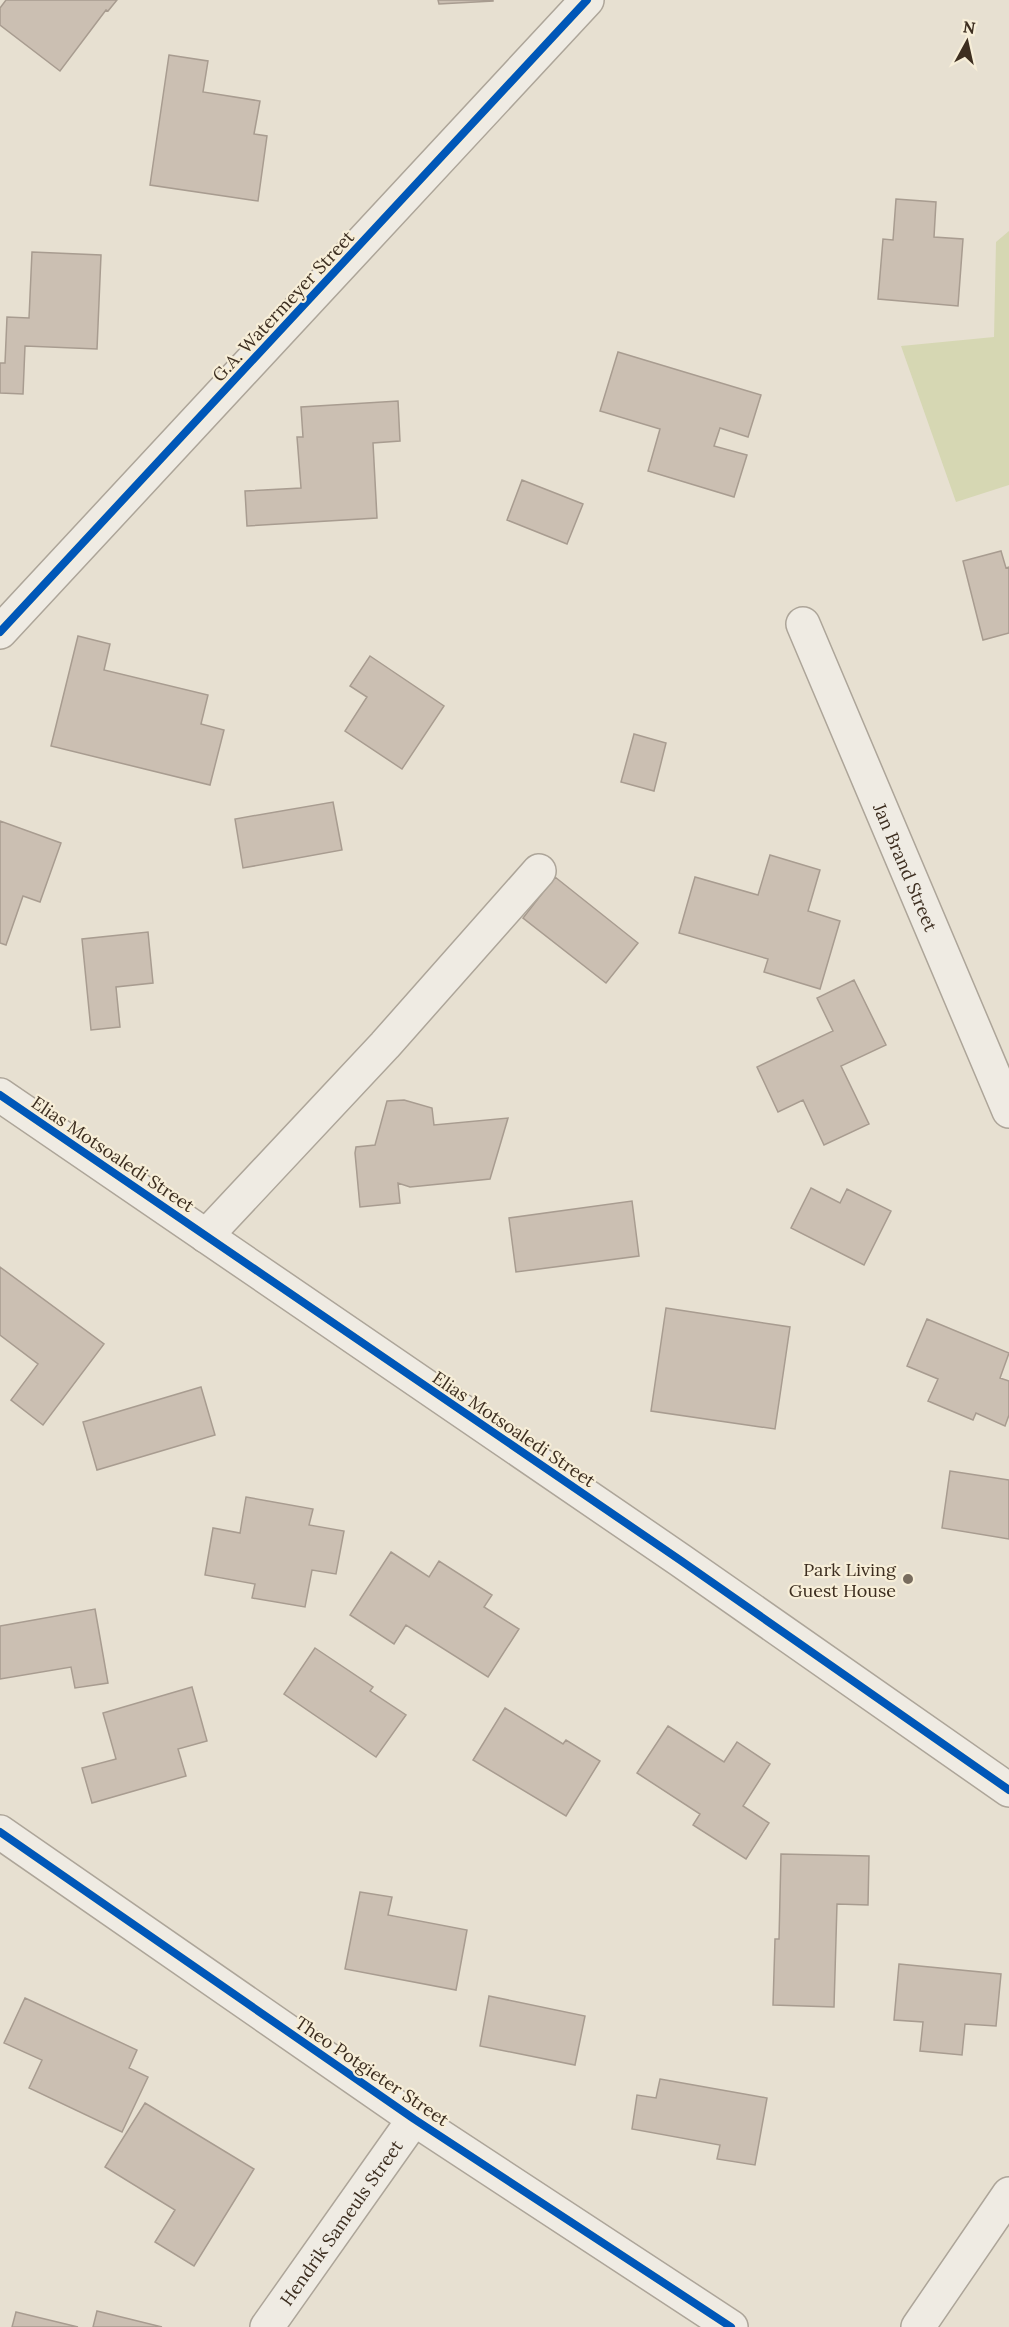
<svg xmlns="http://www.w3.org/2000/svg" width="1009" height="2327" viewBox="0 0 1009 2327" font-family="Lora,serif">
	<rect width="100%" height="100%" fill="#e7e0d1"/>
	<!-- green -->
	<path fill="#d6d7b3" d="M 1009,231 L 1009,485 L 956,502 L 901,346 L 994,337 L 996,242 Z"/>
	<!-- building -->
	<path fill="#cbbfb2" stroke="#a89c90" stroke-width="1.5" d="M 6,0 L 117,0 L 108,11 L 106,10 L 60,71 L 0,25 L 0,8 Z
		M 438,0 L 493,0 L 493,1 L 439,4 Z
		M 169,55 L 208,61 L 203,92 L 260,101 L 254,134 L 267,136 L 258,201 L 150,185 Z
		M 896,199 L 936,202 L 934,237 L 963,239 L 958,306 L 878,299 L 883,239 L 893,240 Z
		M 32,252 L 101,255 L 97,349 L 25,346 L 23,394 L 0,393 L 0,363 L 5,363 L 7,317 L 29,318 Z
		M 618,352 L 761,395 L 748,437 L 720,428 L 714,446 L 747,455 L 734,497 L 648,471 L 660,429 L 600,411 Z
		M 398,401 L 400,441 L 373,443 L 377,518 L 247,526 L 245,491 L 301,488 L 297,437 L 303,437 L 301,407 Z
		M 522,480 L 583,504 L 567,544 L 507,520 Z
		M 1001,551 L 1006,568 L 1009,567 L 1009,633 L 983,640 L 963,561 Z
		M 78,636 L 110,644 L 104,670 L 208,695 L 201,724 L 224,730 L 210,785 L 51,746 Z
		M 370,656 L 444,706 L 402,769 L 345,731 L 367,697 L 350,686 Z
		M 634,734 L 666,743 L 654,791 L 621,782 Z
		M 333,802 L 342,850 L 243,868 L 235,819 Z
		M 0,821 L 61,843 L 40,902 L 23,896 L 6,945 L 0,943 Z
		M 770,855 L 820,870 L 808,911 L 840,921 L 820,989 L 764,972 L 768,959 L 679,933 L 695,877 L 758,895 Z
		M 555,877 L 638,943 L 606,983 L 523,918 Z
		M 148,932 L 153,983 L 116,987 L 120,1027 L 91,1030 L 82,939 Z
		M 854,980 L 886,1045 L 841,1066 L 869,1124 L 824,1145 L 803,1100 L 778,1112 L 757,1067 L 833,1031 L 817,998 Z
		M 404,1100 L 432,1108 L 434,1125 L 508,1118 L 490,1179 L 410,1187 L 398,1183 L 400,1203 L 360,1207 L 355,1153 L 356,1147 L 375,1145 L 387,1101 Z
		M 811,1188 L 840,1203 L 847,1189 L 891,1211 L 864,1265 L 791,1228 Z
		M 632,1201 L 639,1256 L 516,1272 L 509,1218 Z
		M 0,1267 L 104,1344 L 43,1425 L 11,1400 L 38,1364 L 0,1335 Z
		M 666,1308 L 790,1327 L 775,1429 L 651,1411 Z
		M 927,1319 L 1009,1353 L 1000,1378 L 1009,1381 L 1009,1415 L 1005,1426 L 976,1413 L 973,1420 L 928,1401 L 938,1379 L 907,1366 Z
		M 201,1387 L 215,1435 L 97,1470 L 83,1422 Z
		M 950,1471 L 1009,1480 L 1009,1539 L 942,1528 Z
		M 246,1497 L 313,1509 L 309,1525 L 344,1531 L 336,1574 L 312,1570 L 305,1607 L 252,1598 L 255,1584 L 205,1575 L 213,1528 L 240,1533 Z
		M 391,1552 L 429,1577 L 439,1561 L 492,1595 L 484,1607 L 519,1629 L 488,1677 L 406,1625 L 394,1644 L 350,1615 Z
		M 95,1609 L 108,1683 L 75,1688 L 71,1667 L 0,1679 L 0,1626 Z
		M 315,1648 L 373,1687 L 370,1691 L 406,1715 L 376,1757 L 284,1694 Z
		M 192,1687 L 207,1741 L 178,1749 L 186,1776 L 92,1803 L 82,1768 L 116,1759 L 103,1713 Z
		M 505,1708 L 563,1744 L 566,1740 L 600,1761 L 566,1816 L 473,1760 Z
		M 668,1726 L 724,1762 L 737,1742 L 770,1764 L 743,1806 L 769,1823 L 746,1859 L 693,1825 L 700,1814 L 637,1773 Z
		M 781,1854 L 869,1856 L 868,1905 L 837,1904 L 834,2007 L 773,2005 L 775,1939 L 779,1939 Z
		M 360,1892 L 392,1897 L 388,1915 L 467,1930 L 456,1990 L 345,1969 Z
		M 899,1964 L 1001,1974 L 996,2026 L 965,2024 L 962,2055 L 920,2051 L 923,2022 L 894,2020 Z
		M 489,1996 L 585,2016 L 575,2065 L 480,2046 Z
		M 25,1998 L 137,2050 L 129,2068 L 148,2077 L 122,2132 L 29,2088 L 42,2060 L 4,2043 Z
		M 660,2079 L 767,2098 L 755,2165 L 717,2159 L 720,2145 L 632,2129 L 637,2095 L 656,2098 Z
		M 145,2103 L 254,2169 L 194,2266 L 155,2242 L 175,2210 L 105,2167 Z
		M 97,2311 L 162,2327 L 93,2327 Z
		M 16,2312 L 78,2327 L 12,2327 Z"/>
	<g fill="none" stroke-linecap="round" stroke-linejoin="round">
		<!-- minor casing -->
		<g stroke="#ada599" stroke-width="36">
			<g id="minor">
				<path id="s1" d="M 803,624 L 1009,1111"/>
				<path d="M 0,632 L 587,0"/>
				<path d="M 0,1095 L 680,1560 L 1009,1790"/>
				<path d="M 206,1236 L 385,1045 L 539,871"/>
				<path d="M 0,1832 L 414,2119 L 731,2327"/>
				<path id="s2" d="M 267,2327 L 414,2119"/>
				<path d="M 918,2327 L 1009,2194"/>
			</g>
		</g>
		<!-- minor -->
		<use href="#minor" stroke="#efebe3" stroke-width="33"/>
		<!-- cycleway casing -->
		<g stroke="#f7eed8" stroke-width="11">
			<path id="cycleway" d="M 0,632 L 587,0
				M 0,1095 L 680,1560 L 1009,1790
				M 0,1832 L 414,2119 L 731,2327"/>
		</g>
		<!-- cycleway -->
		<use href="#cycleway" stroke="#0057b8" stroke-width="8"/>
	</g>
	<!-- markers -->
	<circle fill="#786c5e" stroke="#f7eed8" stroke-width="2" cx="908" cy="1579" r="6"/>
	<g text-anchor="middle" dominant-baseline="central" stroke-width="4.5" stroke-linejoin="round" paint-order="stroke">
		<!-- street labels -->
		<g font-size="18" fill="#3d2e20" stroke="#f7eed8">
			<text transform="translate(283 306) rotate(-47)">G.A. Watermeyer Street</text>
			<text stroke="none"><textPath href="#s1" startOffset="264">Jan Brand Street</textPath></text>
			<text transform="translate(113 1154) rotate(34)">Elias Motsoaledi Street</text>
			<text transform="translate(514 1429) rotate(34)">Elias Motsoaledi Street</text>
			<text transform="translate(372 2071) rotate(34)">Theo Potgieter Street</text>
			<text stroke="none"><textPath href="#s2" startOffset="128">Hendrik Sameuls Street</textPath></text>
		</g>
		<!-- poi labels -->
		<g font-size="18" fill="#3d2e20" stroke="#f7eed8" text-anchor="end">
			<text x="896" y="1569">Park Living<tspan x="896" dy="21">Guest House</tspan></text>
		</g>
	</g>
	<!-- north arrow -->
	<g transform="translate(967 42) rotate(8)" stroke="#f7eed8" stroke-width="4.5" paint-order="stroke">
	<path d="M0-4.5L10 22L0 15L-10 22Z" fill="#3d2e20"/>
	<text y="-9" font-size="16" font-weight="bold" text-anchor="middle" fill="#3d2e20">N</text>
	</g>
</svg>
